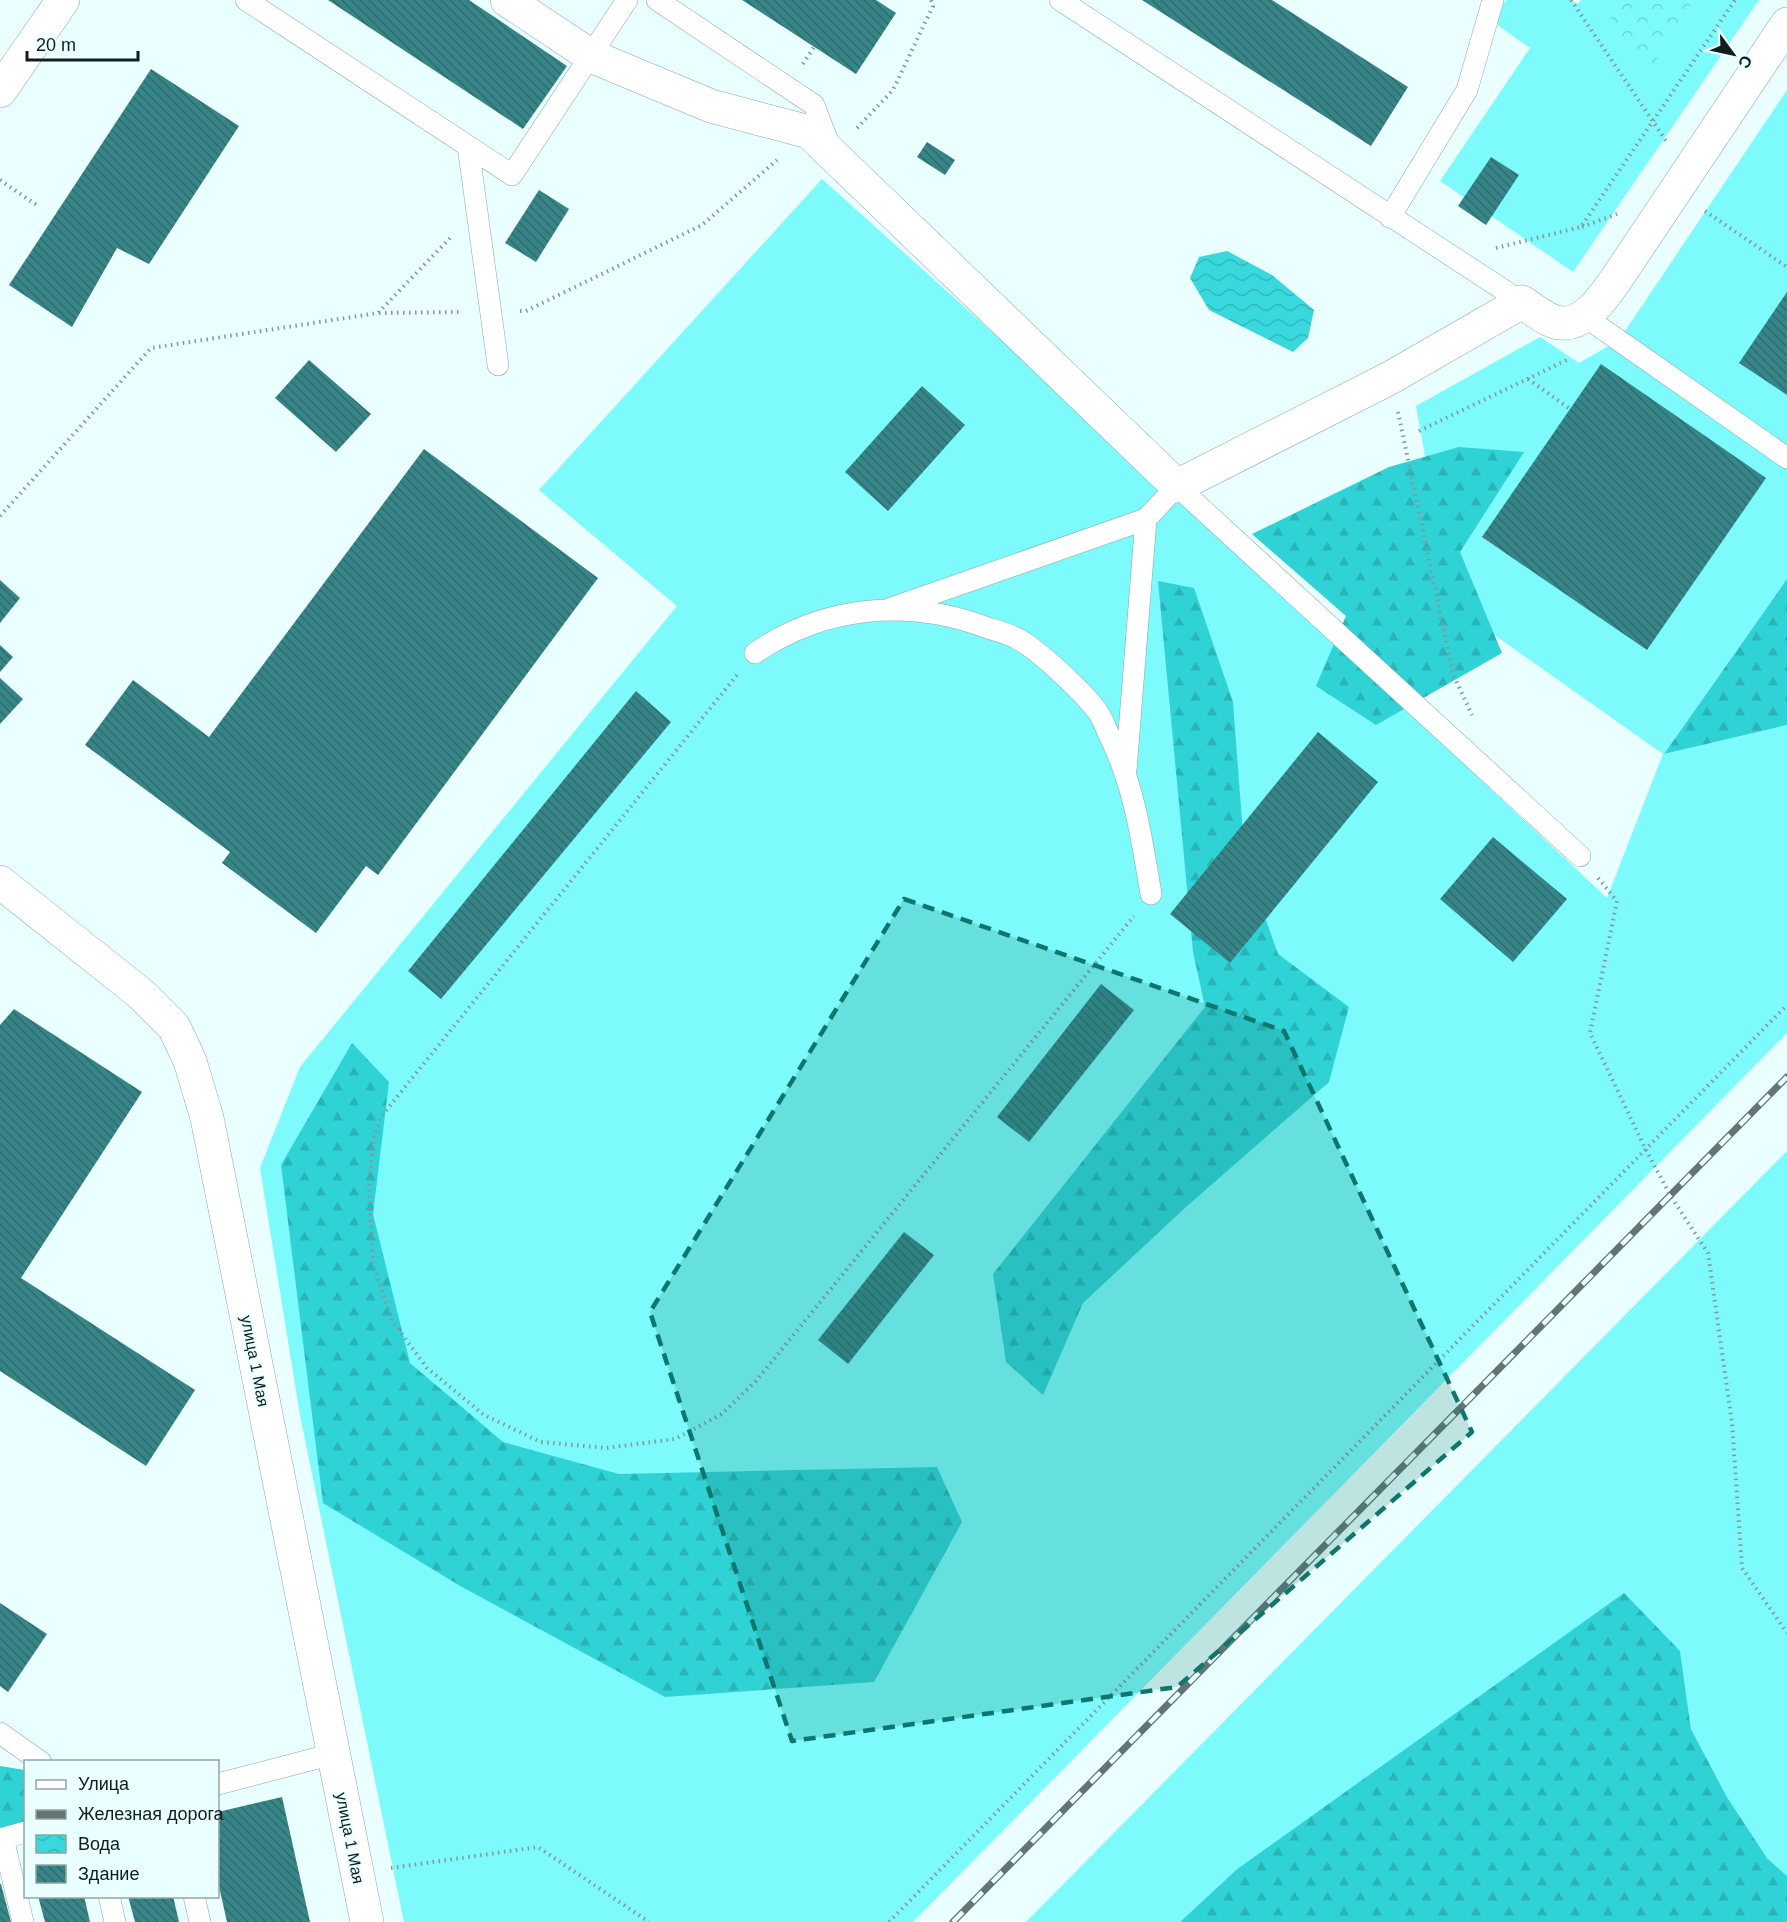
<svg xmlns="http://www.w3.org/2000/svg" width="1787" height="1922" viewBox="0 0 1787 1922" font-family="Helvetica,sans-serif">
	<defs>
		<pattern id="forest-firs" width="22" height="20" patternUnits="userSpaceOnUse" patternTransform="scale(1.5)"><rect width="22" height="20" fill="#2fd3d6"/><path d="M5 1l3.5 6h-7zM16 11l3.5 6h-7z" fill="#29b5b7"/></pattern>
		<pattern id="park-crowns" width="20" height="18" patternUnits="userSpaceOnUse" patternTransform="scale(1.5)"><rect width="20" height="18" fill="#7cfafc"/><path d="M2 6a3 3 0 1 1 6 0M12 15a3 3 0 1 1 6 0" fill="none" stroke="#6ad6d8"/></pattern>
		<pattern id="water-waves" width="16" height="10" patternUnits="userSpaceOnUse" patternTransform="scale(1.5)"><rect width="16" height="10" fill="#38d8dc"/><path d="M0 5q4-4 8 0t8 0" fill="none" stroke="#30b9bc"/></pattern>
		<pattern id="building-back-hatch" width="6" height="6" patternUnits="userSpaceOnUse" patternTransform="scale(1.5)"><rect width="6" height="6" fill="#378587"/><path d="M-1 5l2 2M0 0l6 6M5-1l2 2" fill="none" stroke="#2d6c6e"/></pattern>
	</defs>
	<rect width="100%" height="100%" fill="#eaffff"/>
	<!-- grass -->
	<path fill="#7cfafc" d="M 1506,0 L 1571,0 L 1578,4 L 1581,0 L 1759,0 L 1573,272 L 1440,181 L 1530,48 L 1492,21 Z
		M 1787,90 L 1787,579 L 1664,754 L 1787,725 L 1787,1033 L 913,1922 L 404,1922 L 300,1415 L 260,1168 L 300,1067 L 677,606 L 539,490 L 822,179 L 1250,564 L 1607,898 L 1663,754 L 1452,605 L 1416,406 L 1540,337 L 1579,363 L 1619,340 Z
		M 1787,1151 L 1787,1876 L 1767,1858 L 1727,1797 L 1691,1729 L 1680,1651 L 1236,1870 L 1180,1922 L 1026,1922 Z"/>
	<!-- forest -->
	<path fill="url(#forest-firs)" d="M 1459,447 L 1524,452 L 1460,552 L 1502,653 L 1376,725 L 1316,686 L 1346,616 L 1252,534 L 1389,467 Z
		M 1787,579 L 1787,725 L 1664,754 Z
		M 1158,581 L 1194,588 L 1233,702 L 1245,861 L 1278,954 L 1349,1007 L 1329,1082 L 1186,1207 L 1083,1303 L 1043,1395 L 1006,1362 L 993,1274 L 1205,1007 L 1193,952 Z
		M 352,1043 L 389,1082 L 373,1214 L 410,1363 L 503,1442 L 619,1474 L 937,1467 L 962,1522 L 874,1682 L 665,1697 L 462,1587 L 323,1503 L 281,1165 Z
		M 1624,1593 L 1680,1651 L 1691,1729 L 1727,1797 L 1767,1858 L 1787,1876 L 1787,1922 L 1180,1922 L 1236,1870 Z
		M 0,1766 L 25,1770 L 25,1834 L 0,1838 Z"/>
	<!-- park -->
	<path fill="url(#park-crowns)" d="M 1624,0 L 1694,0 L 1650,70 L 1606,26 Z"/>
	<!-- water -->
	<path fill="url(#water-waves)" d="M 1227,251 L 1272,275 L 1314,310 L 1308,338 L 1293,352 L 1209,310 L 1190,278 L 1199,257 Z"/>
	<!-- building -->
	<path fill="url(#building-back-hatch)" d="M 328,0 L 469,0 L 567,66 L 523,129 Z
		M 742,0 L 876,0 L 896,13 L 856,74 Z
		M 1142,0 L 1272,0 L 1408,87 L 1371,146 Z
		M 151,69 L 239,126 L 149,264 L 117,248 L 72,327 L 9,285 Z
		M 927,142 L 955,160 L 945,175 L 917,157 Z
		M 1491,157 L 1519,175 L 1486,225 L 1458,206 Z
		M 539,190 L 569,209 L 536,262 L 505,243 Z
		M 1787,292 L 1787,395 L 1739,363 Z
		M 309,360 L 371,414 L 336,452 L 275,398 Z
		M 1601,364 L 1766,478 L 1647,650 L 1482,537 Z
		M 922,386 L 965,425 L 888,511 L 845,472 Z
		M 424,449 L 598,578 L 378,875 L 366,866 L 316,933 L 222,863 L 230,852 L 85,745 L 133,680 L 209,737 Z
		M 0,580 L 20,598 L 0,623 Z
		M 0,645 L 13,657 L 0,672 Z
		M 0,678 L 23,699 L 0,724 Z
		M 636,691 L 671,722 L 441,999 L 408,971 Z
		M 1318,732 L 1378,782 L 1230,963 L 1170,914 Z
		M 1493,837 L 1567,899 L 1513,962 L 1440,899 Z
		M 1101,984 L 1134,1010 L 1029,1142 L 997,1117 Z
		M 14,1009 L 142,1092 L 21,1278 L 195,1390 L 146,1466 L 0,1371 L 0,1025 Z
		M 904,1232 L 934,1255 L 848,1364 L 818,1340 Z
		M 0,1603 L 47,1634 L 8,1692 L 0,1686 Z
		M 282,1797 L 310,1922 L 227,1922 L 218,1882 L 218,1812 Z
		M 0,1884 L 1,1884 L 11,1922 L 0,1922 Z
		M 38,1896 L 84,1896 L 90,1922 L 45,1922 Z
		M 128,1896 L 173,1896 L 179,1922 L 135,1922 Z"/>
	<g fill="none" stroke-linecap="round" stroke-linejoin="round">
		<!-- lane casing -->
		<g stroke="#87a8a8" stroke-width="22">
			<path id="lane" d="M 246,0 L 512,175 L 627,0
				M 657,0 L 814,105 L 830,147
				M 1060,0 L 1522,302
				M 468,146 L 498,365
				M 1390,217 L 1467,90 L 1493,0
				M 1584,316 L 1787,458
				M 889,609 L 1146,519 L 1177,486 L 1580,856
				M 755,653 C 825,605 909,598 988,628 C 998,631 1009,634 1018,639 C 1040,651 1083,692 1098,712 C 1104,721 1107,732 1112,741 C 1135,790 1142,841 1151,894
				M 1126,770 L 1146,519
				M 0,1733 L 41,1762
				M 218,1784 L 333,1754
				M 3,1838 L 23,1922
				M 0,1839 L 26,1832
				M 109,1896 L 115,1922
				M 194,1896 L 200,1922"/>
		</g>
		<!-- street casing -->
		<g stroke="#87a8a8" stroke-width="34">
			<path id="street" d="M 507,0 L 591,56 L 711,106 L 809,132 L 1177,486 L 1390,378 L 1522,302 C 1531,308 1540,315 1550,320 C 1580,334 1603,298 1617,278 L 1787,24
				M 0,91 L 63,0
				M 0,882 L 141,994 L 174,1027 L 190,1061 L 207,1118 L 367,1922"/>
		</g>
		<!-- path -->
		<path stroke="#869797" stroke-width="4" stroke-dasharray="1.5 4.5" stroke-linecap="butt" d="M 1571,0 L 1666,141
			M 803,64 L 814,47
			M 857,128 L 893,90 L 933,6 L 931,0
			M 0,180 L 38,206
			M 1705,211 L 1787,267
			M 1582,227 L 1617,214
			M 1496,248 L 1581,227 L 1735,0
			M 520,311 L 526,311 L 702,225 L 777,160
			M 379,313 L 461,312
			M 1528,379 L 1570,409
			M 1398,412 L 1453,674 L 1472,715
			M 1419,431 L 1567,360
			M 0,516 L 151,348 L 378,313 L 450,238
			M 737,675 L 380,1118 L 373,1142 L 369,1188 L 373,1263 L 392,1321 L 427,1368 L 484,1415 L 541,1442 L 606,1448 L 675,1439 L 722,1414 L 756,1381 L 1134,916
			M 1598,878 L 1617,901 L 1590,1033 L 1645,1148 L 1670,1195 L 1708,1253 L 1732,1423 L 1742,1568 L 1787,1633
			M 391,1868 L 538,1847 L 649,1922
			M 889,1922 L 1787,1005"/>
		<!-- lane -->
		<use href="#lane" stroke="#fff" stroke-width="21"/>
		<!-- street -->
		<use href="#street" stroke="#fff" stroke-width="33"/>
		<!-- rail casing -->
		<g stroke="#647474" stroke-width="7">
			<path id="rail" d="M 953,1922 L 1787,1077"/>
		</g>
		<!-- rail -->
		<use href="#rail" stroke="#eaffff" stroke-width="4.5" stroke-dasharray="14" stroke-linecap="butt"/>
	</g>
	<!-- marked area -->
	<path fill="#0f766e" fill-opacity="0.2" stroke="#0f766e" stroke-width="4.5" stroke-dasharray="12 8" stroke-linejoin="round" d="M 904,899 L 1284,1031 L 1472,1432 L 1177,1687 L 792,1741 L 650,1312 Z"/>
	<g text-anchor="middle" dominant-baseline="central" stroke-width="4.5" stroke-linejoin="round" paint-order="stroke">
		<!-- street labels -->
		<g font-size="16" fill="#101d1d" stroke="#eaffff">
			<text transform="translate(255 1361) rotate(79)">улица 1 Мая</text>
			<text transform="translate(350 1838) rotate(79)">улица 1 Мая</text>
		</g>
	</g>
	<!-- legend -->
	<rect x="24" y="1760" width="195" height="138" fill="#eaffff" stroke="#93a5a5" stroke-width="1.5"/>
	<rect x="36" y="1780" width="30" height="9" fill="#ffffff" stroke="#93a5a5" stroke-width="1.5"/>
	<text x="78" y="1790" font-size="18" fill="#101d1d">Улица</text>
	<rect x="36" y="1810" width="30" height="9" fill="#647474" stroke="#93a5a5" stroke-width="1.5"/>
	<text x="78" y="1820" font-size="18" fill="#101d1d">Железная дорога</text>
	<rect x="36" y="1835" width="30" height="18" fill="url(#water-waves)" stroke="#93a5a5" stroke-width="1.5"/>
	<text x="78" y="1850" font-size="18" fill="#101d1d">Вода</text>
	<rect x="36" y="1865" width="30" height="18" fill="url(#building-back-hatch)" stroke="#93a5a5" stroke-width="1.5"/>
	<text x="78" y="1880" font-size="18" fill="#101d1d">Здание</text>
	<!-- north arrow -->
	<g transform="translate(1733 54) rotate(123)" stroke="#eaffff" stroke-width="4.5" paint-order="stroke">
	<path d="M0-4.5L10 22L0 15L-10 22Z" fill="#101d1d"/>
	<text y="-9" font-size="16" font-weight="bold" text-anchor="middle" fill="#101d1d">С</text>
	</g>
	<!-- scale -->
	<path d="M27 51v9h111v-9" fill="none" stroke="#101d1d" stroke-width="3"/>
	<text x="36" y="51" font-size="18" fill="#101d1d" stroke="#eaffff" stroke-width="4.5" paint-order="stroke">20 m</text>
</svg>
